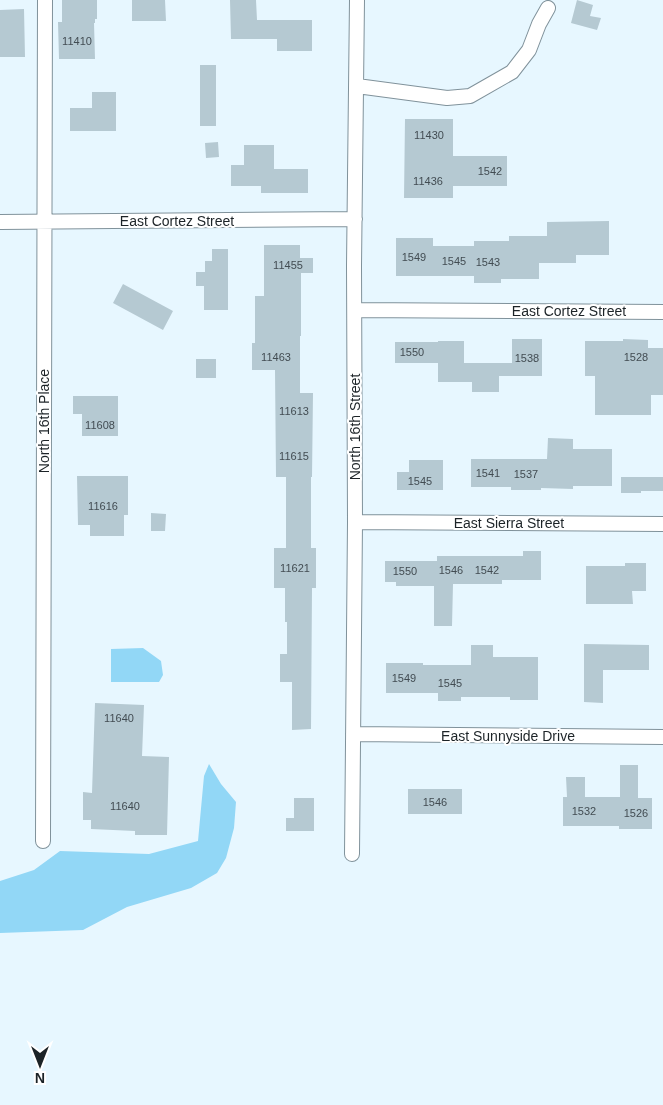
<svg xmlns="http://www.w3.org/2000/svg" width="663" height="1105" viewBox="0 0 663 1105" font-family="Arial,sans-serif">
	<rect width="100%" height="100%" fill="#e7f7ff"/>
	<!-- green -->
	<path fill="#92d7f6" d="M 143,648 L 161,661 L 163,675 L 159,682 L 111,682 L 111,649 Z
		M 209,764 L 221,784 L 236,802 L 234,828 L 226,858 L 217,873 L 191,888 L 127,907 L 83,930 L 0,933 L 0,881 L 34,870 L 60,851 L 149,854 L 198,841 L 204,776 Z"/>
	<!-- building -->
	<path fill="#b5c9d2" d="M 62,0 L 97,0 L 97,19 L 95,19 L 95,23 L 94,23 L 95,59 L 59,59 L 58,22 L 62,22 Z
		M 132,0 L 165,0 L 166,21 L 132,21 Z
		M 230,0 L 256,0 L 257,20 L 312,20 L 312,51 L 277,51 L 277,39 L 231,39 Z
		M 577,0 L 593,5 L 590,16 L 601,18 L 597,30 L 571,23 Z
		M 24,9 L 25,57 L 0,57 L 0,10 Z
		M 200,65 L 216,65 L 216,126 L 200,126 Z
		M 92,92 L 116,92 L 116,131 L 70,131 L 70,108 L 92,108 Z
		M 405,119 L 453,119 L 453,156 L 507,156 L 507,186 L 453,186 L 453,198 L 404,198 Z
		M 218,142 L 219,157 L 206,158 L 205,143 Z
		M 244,145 L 274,145 L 274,169 L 308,169 L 308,193 L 261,193 L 261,186 L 231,186 L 231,165 L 244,165 Z
		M 609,221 L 609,255 L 576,255 L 576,263 L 539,263 L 539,279 L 501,279 L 501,283 L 474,283 L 474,276 L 396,276 L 396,238 L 433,238 L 433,246 L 474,246 L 474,241 L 509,241 L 509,236 L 547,236 L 547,222 Z
		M 264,245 L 300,245 L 300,258 L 313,258 L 313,273 L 301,273 L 301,336 L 300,336 L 300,393 L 313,393 L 312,477 L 311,477 L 311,548 L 316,548 L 316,588 L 312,588 L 311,729 L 292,730 L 292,682 L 280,682 L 280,654 L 287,654 L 287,622 L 285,622 L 285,588 L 274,588 L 274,548 L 286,548 L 286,477 L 276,477 L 275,370 L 252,370 L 252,343 L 255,343 L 255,296 L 264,296 Z
		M 212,249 L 228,249 L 228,310 L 204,310 L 204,286 L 196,286 L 196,272 L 205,272 L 205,261 L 212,261 Z
		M 123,284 L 173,311 L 163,330 L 113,303 Z
		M 512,339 L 542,339 L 542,376 L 499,376 L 499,392 L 472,392 L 472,382 L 438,382 L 438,363 L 395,363 L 395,342 L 438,342 L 438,341 L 464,341 L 464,363 L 512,363 Z
		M 623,339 L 648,340 L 648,348 L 663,348 L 663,395 L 651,395 L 651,415 L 595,415 L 595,376 L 585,376 L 585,341 L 623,341 Z
		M 196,359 L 216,359 L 216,378 L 196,378 Z
		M 73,396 L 118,396 L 118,436 L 82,436 L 82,414 L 73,414 Z
		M 548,438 L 573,439 L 573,449 L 612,449 L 612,486 L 573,486 L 573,489 L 541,488 L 541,490 L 511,490 L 511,487 L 471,487 L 471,459 L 547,459 Z
		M 409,460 L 443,460 L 443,490 L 397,490 L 397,472 L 409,472 Z
		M 77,476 L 128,476 L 128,515 L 124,515 L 124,536 L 90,536 L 90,525 L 78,525 Z
		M 621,477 L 663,477 L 663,491 L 641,491 L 641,493 L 621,493 Z
		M 151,513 L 166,514 L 165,531 L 151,531 Z
		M 523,551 L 541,551 L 541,580 L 502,580 L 502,584 L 453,584 L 452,626 L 434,626 L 434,586 L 396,586 L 396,582 L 385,582 L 385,561 L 437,561 L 437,556 L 523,556 Z
		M 625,563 L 646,563 L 646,591 L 632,591 L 633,604 L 586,604 L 586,566 L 625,566 Z
		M 584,644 L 649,645 L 649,670 L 603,670 L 603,703 L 584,702 Z
		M 471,645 L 493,645 L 493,657 L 538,657 L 538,700 L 510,700 L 510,697 L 461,697 L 461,701 L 438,701 L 438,693 L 386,693 L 386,663 L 423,663 L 423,665 L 471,665 Z
		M 95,703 L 144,705 L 142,756 L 169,757 L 167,835 L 135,835 L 135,831 L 91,829 L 91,820 L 83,820 L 83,792 L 92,793 Z
		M 620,765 L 638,765 L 638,798 L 652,798 L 652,829 L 619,829 L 619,826 L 563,826 L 563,797 L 567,797 L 566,777 L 585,777 L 585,797 L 620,797 Z
		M 408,789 L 462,789 L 462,814 L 408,814 Z
		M 294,798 L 314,798 L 314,831 L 286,831 L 286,818 L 294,818 Z"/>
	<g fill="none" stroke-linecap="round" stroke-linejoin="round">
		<!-- minor casing -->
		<g stroke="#80929b" stroke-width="16">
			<path id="minor" d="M 357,86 L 447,98 L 470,96 L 512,72 L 529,50 L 539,24 L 548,8
				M 0,222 L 355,219
				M 355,310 L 663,312
				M 355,522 L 663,524
				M 353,734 L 663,737
				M 43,841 L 45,0
				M 352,854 L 355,522 L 354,266 L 357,0"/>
		</g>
		<!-- minor -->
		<use href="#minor" stroke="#fff" stroke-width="14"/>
	</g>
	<g text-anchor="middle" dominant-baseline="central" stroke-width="4" stroke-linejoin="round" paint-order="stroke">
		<!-- number labels -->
		<g font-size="11" fill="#424c52">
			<text x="77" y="41">11410</text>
			<text x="429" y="135">11430</text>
			<text x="490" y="171">1542</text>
			<text x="428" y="181">11436</text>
			<text x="414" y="257">1549</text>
			<text x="454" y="261">1545</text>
			<text x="488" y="262">1543</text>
			<text x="288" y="265">11455</text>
			<text x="412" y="352">1550</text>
			<text x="276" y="357">11463</text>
			<text x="636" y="357">1528</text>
			<text x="527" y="358">1538</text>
			<text x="294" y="411">11613</text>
			<text x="100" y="425">11608</text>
			<text x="294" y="456">11615</text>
			<text x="488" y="473">1541</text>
			<text x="526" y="474">1537</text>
			<text x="420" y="481">1545</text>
			<text x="103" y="506">11616</text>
			<text x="295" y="568">11621</text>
			<text x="451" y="570">1546</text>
			<text x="487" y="570">1542</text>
			<text x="405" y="571">1550</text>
			<text x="404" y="678">1549</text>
			<text x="450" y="683">1545</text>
			<text x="119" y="718">11640</text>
			<text x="435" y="802">1546</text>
			<text x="125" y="806">11640</text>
			<text x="584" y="811">1532</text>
			<text x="636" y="813">1526</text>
		</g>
		<!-- street labels -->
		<g font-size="14" fill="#1c2327" stroke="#fff">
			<text x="177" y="221">East Cortez Street</text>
			<text x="569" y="311">East Cortez Street</text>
			<text transform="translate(44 421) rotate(-90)">North 16th Place</text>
			<text transform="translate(355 427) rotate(-90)">North 16th Street</text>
			<text x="509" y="523">East Sierra Street</text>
			<text x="508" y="736">East Sunnyside Drive</text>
		</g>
	</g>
	<!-- north arrow -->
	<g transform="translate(40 1065) rotate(180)" stroke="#ffffff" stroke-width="4" paint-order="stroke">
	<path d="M0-4L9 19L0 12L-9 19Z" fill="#1c2327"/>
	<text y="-8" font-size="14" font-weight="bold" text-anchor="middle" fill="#1c2327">N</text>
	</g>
</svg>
